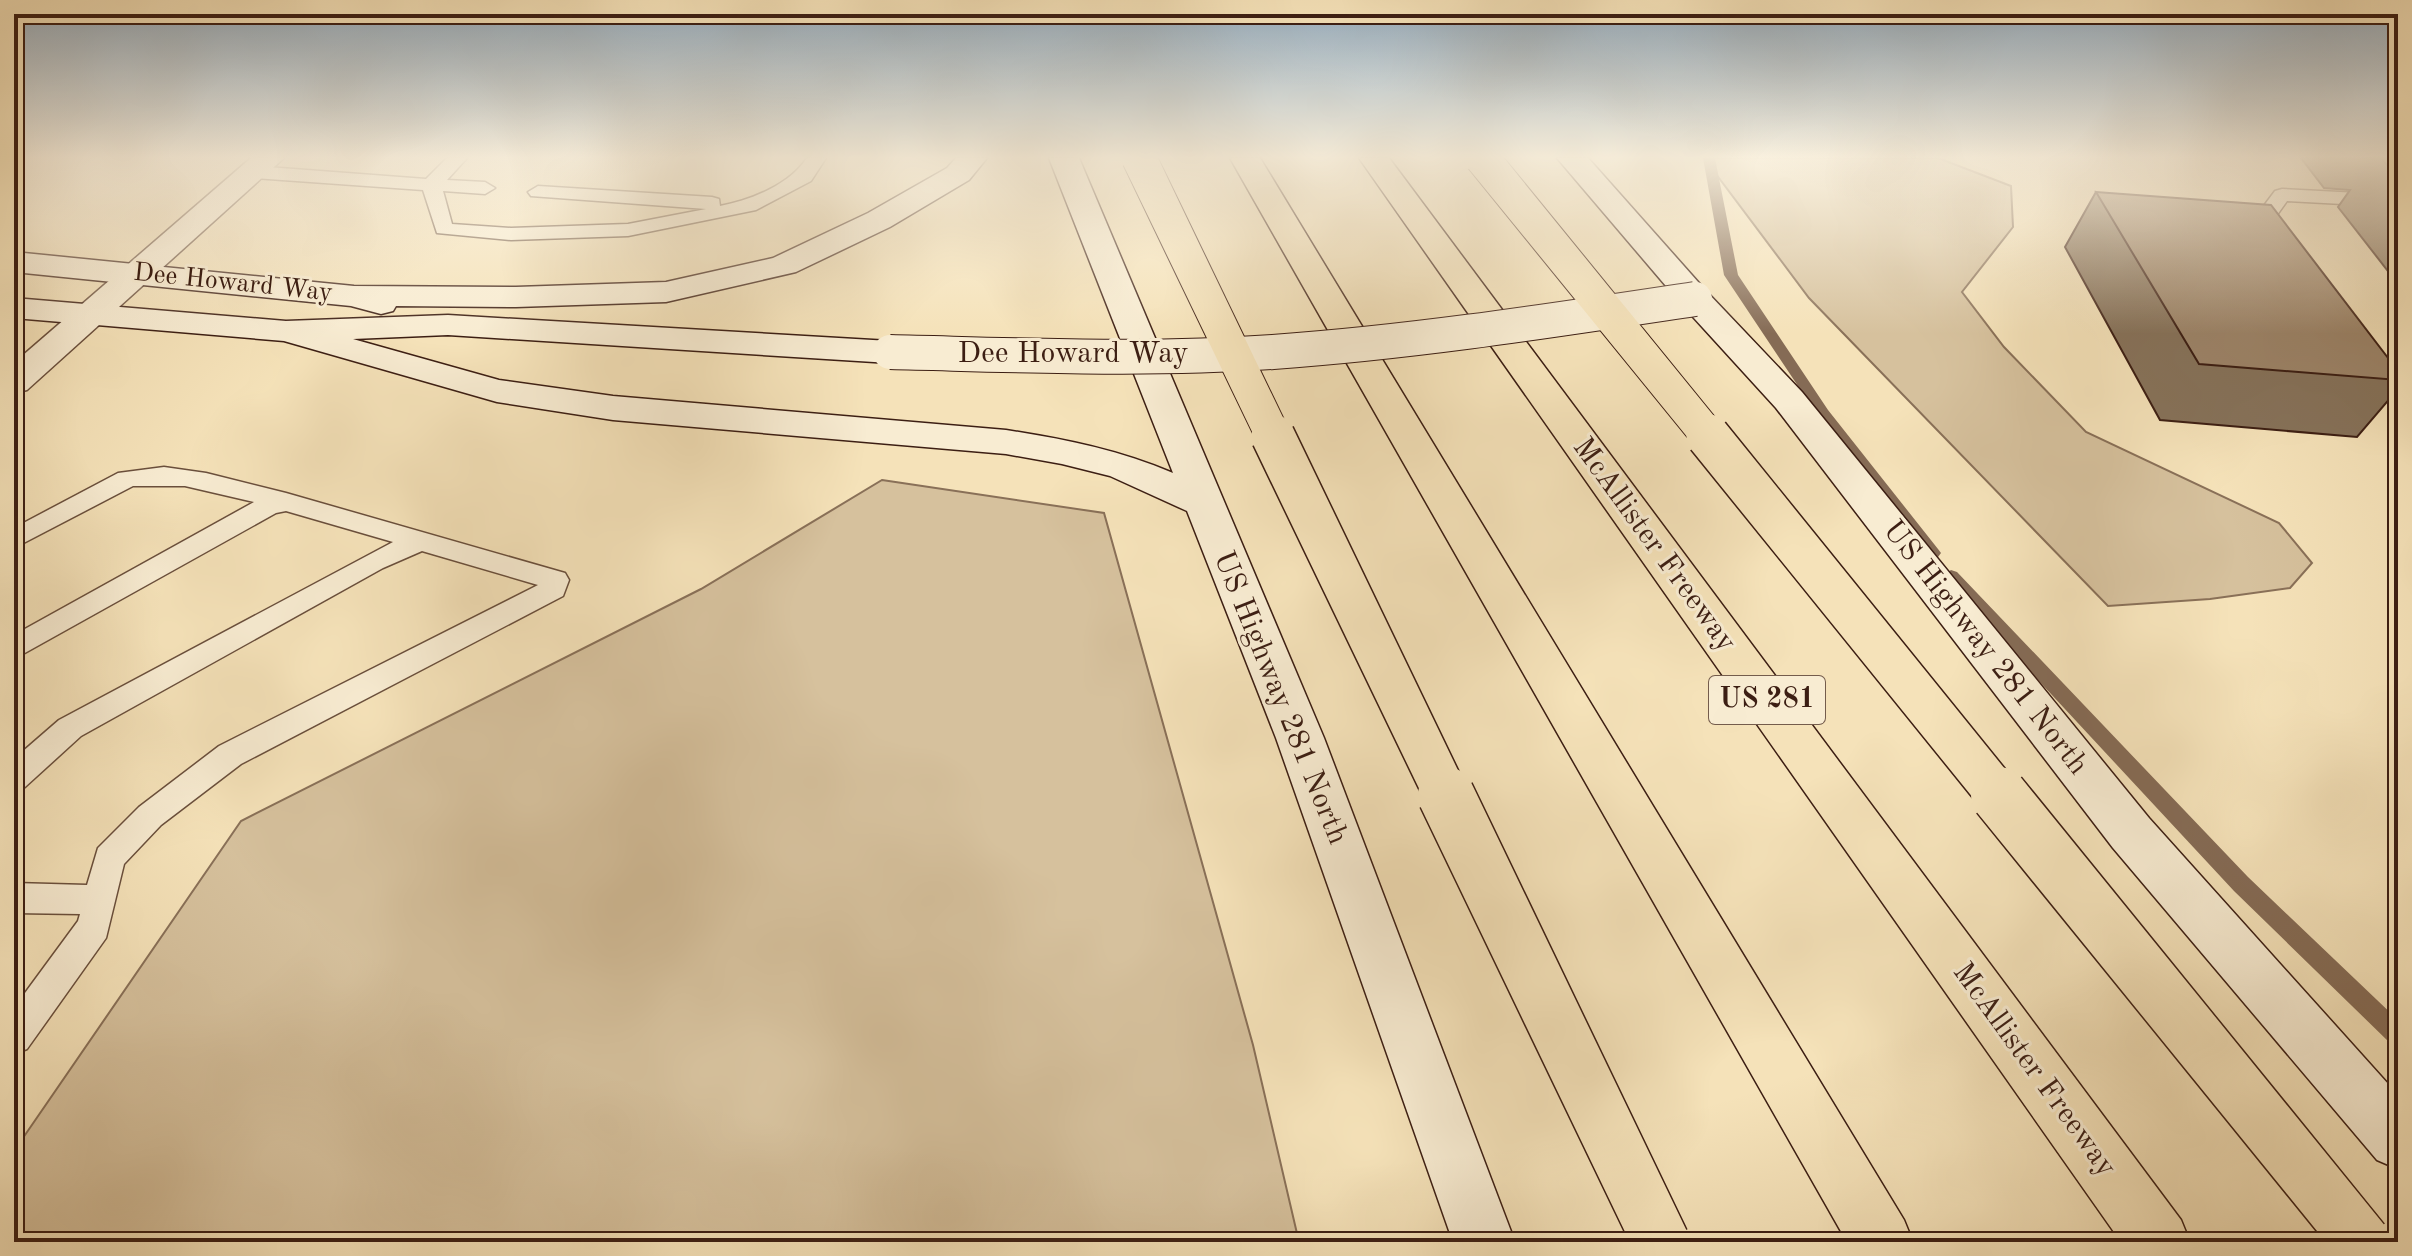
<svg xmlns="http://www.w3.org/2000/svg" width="2412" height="1256" viewBox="0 0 2412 1256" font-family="'Old Standard TT',serif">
	<rect width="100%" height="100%" fill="#f5e2b9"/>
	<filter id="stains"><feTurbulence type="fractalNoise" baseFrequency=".0025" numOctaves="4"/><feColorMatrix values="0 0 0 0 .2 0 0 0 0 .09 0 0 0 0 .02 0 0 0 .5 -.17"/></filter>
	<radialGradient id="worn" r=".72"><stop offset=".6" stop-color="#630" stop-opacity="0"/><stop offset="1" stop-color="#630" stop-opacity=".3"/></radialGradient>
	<!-- green -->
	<path fill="#d6c19d" stroke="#897058" stroke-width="2" d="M 1704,158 L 1938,158 L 2011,186 L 2013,227 L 1962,292 L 2004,347 L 2086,432 L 2279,523 L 2312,563 L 2290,588 L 2210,599 L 2108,606 L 1809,298 Z
		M 882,480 L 1104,513 L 1253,1045 L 1299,1242 L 14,1242 L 14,1151 L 241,821 L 701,589 Z"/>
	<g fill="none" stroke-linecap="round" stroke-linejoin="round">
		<!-- stream -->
		<path fill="#856b55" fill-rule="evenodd" d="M 1703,158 L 1715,158 L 1738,275 L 1828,410 L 1938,549 L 1941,553 L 1938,557 L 1926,557 L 1818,416 L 1724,275 Z
			M 1951,570 L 1957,572 L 2248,877 L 2398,1020 L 2398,1046 L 2390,1043 L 2234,891 L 1945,580 L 1942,576 Z"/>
		<!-- lane casing -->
		<g stroke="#6a4f3c" stroke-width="3">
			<path id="lane" d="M 447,158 L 467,158 L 447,180 L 485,182 L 495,188 L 485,194 L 443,191 L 452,224 L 511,228 L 628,224 L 706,209 L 531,196 L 528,192 L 538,186 L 712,197 L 719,199 L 720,206 C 751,200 789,185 807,158 L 826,158 L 811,181 L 756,210 L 628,236 L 511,240 L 437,233 L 423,190 L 254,178 L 244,172 L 254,166 L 426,179 Z
				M 2282,189 L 2398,195 L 2398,207 L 2287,201 L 2277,215 L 2292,236 L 2282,242 L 2275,240 L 2257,215 L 2275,191 Z
				M 164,467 L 206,473 L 286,493 L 565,573 L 569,580 L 563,596 L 241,764 L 161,825 L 124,864 L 106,938 L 27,1049 L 14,1054 L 14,1008 L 78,921 L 80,914 L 14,913 L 14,883 L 87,885 L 98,848 L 139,807 L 219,746 L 538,585 L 422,551 L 383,568 L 81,736 L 25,787 L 14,791 L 14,759 L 59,720 L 393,542 L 286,511 L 276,513 L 14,659 L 14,635 L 254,502 L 185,486 L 133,486 L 14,548 L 14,528 L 118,473 Z"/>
		</g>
		<!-- street casing -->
		<g stroke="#6a4f3c" stroke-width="3">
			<path id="street" d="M 251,158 L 284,158 L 27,390 L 14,393 L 14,363 Z"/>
		</g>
		<!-- secondary casing -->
		<g stroke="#3c1e13" stroke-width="3">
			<path id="secondary" d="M 956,158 L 987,158 L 969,180 L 890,227 L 796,272 L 666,302 L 516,307 L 396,306 L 393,311 L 381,314 L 351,306 L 14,272 L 14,252 L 354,286 L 516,287 L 666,282 L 773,258 L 868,213 L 947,168 Z
				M 1049,158 L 1079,158 L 1324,738 L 1515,1242 L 1453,1242 L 1276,738 L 1187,511 L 1110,476 L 1062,464 L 1006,454 L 613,420 L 497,402 L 284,341 L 14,318 L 14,298 L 286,321 L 448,315 L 890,341 L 903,344 L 908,352 L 903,360 L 890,363 L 448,335 L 353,339 L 499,380 L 613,396 L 1006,430 C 1064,439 1119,450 1173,473 Z
				M 1557,158 L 1588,158 L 1707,292 L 1802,392 L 2149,818 L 2398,1095 L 2398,1169 L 2377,1160 L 2113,848 L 1776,408 L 1683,306 Z"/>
		</g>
		<!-- highway casing -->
		<g stroke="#3c1e13" stroke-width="3">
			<path id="highway" d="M 1230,158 L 1260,158 L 1904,1220 L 1913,1242 L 1847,1242 Z
				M 1359,158 L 1389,158 L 2181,1220 L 2190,1242 L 2121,1242 Z"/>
		</g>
		<!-- lane -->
		<use href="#lane" fill="#f8ecd2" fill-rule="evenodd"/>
		<!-- street -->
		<use href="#street" fill="#f8ecd2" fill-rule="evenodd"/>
		<!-- secondary -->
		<use href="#secondary" fill="#f8ecd2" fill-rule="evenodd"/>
		<!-- highway -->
		<use href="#highway" fill="#f5e2b9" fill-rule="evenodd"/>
		<!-- secondary-bridge casing -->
		<g stroke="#3c1e13" stroke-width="36" stroke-linecap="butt">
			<path id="secondary-bridge" d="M 890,352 C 1017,355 1146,361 1273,352 C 1415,342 1555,320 1695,299"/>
		</g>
		<!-- highway-bridge-far2 casing -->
		<g stroke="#3c1e13" stroke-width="36" stroke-linecap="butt">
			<path id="highway-bridge-far2" d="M 1139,158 L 1274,438
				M 1482,158 L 1710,438"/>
		</g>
		<!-- highway-bridge-far1 casing -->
		<g stroke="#3c1e13" stroke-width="46" stroke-linecap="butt">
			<path id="highway-bridge-far1" d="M 1273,436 L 1447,797
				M 1708,436 L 2000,797"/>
		</g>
		<!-- highway-bridge casing -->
		<g stroke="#3c1e13" stroke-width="59" stroke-linecap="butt">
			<path id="highway-bridge" d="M 1446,795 L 1661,1242
				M 1999,795 L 2362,1242"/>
		</g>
		<!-- secondary-bridge -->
		<use href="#secondary-bridge" stroke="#f8ecd2" stroke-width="34"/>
		<!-- highway-bridge-far2 -->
		<use href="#highway-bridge-far2" stroke="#f5e2b9" stroke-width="34"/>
		<!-- highway-bridge-far1 -->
		<use href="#highway-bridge-far1" stroke="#f5e2b9" stroke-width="43"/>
		<!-- highway-bridge -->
		<use href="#highway-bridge" stroke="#f5e2b9" stroke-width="56"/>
	</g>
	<!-- wall -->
	<path fill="#86725a" stroke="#3c1e13" stroke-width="2" d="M 2301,158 L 2398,158 L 2398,284 L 2338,207 L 2350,190 L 2324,188 Z
		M 2096,192 L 2398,371 L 2398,389 L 2357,437 L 2160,420 L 2065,247 Z"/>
	<!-- building -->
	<path fill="#9c8469" stroke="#3c1e13" stroke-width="2" d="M 2381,158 L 2398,158 L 2398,178 Z
		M 2096,192 L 2271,205 L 2398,371 L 2398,380 L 2199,364 Z"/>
	<!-- sky -->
	<linearGradient id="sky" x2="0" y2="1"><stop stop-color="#94acbf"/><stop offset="0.47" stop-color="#faf2e0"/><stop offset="1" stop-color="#faf2e0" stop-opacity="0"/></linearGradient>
	<rect width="2412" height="334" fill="url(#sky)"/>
	<g text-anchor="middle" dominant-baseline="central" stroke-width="6" stroke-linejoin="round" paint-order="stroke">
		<!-- far-street labels -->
		<g font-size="26" fill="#3c1e13" stroke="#f8ecd2">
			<text transform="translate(233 283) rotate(6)">Dee Howard Way</text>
		</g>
		<!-- shield labels -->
		<rect fill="#f8ecd2" stroke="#745c4c" stroke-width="2" x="1709" y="676" width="116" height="48" rx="6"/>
		<g font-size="28" font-weight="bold" fill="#3c1e13">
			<text x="1767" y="700">US 281</text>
		</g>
		<!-- street labels -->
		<g font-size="30" fill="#3c1e13" stroke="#f8ecd2">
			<text x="1073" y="354">Dee Howard Way</text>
			<text transform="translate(1654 545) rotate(54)">McAllister Freeway</text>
			<text transform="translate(1985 648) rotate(52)">US Highway 281 North</text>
			<text transform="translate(1280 698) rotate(68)">US Highway 281 North</text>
			<text transform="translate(2034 1070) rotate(54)">McAllister Freeway</text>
		</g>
	</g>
	<!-- margin -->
	<rect width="2412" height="1256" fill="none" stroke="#f5e2b9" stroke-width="48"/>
	<rect x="16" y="16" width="2380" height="1224" fill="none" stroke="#3c1e13" stroke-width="4"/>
	<rect x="24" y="24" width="2364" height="1208" fill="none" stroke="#3c1e13" stroke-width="2"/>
	<rect width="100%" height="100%" filter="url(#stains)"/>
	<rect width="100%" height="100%" fill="url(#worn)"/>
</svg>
